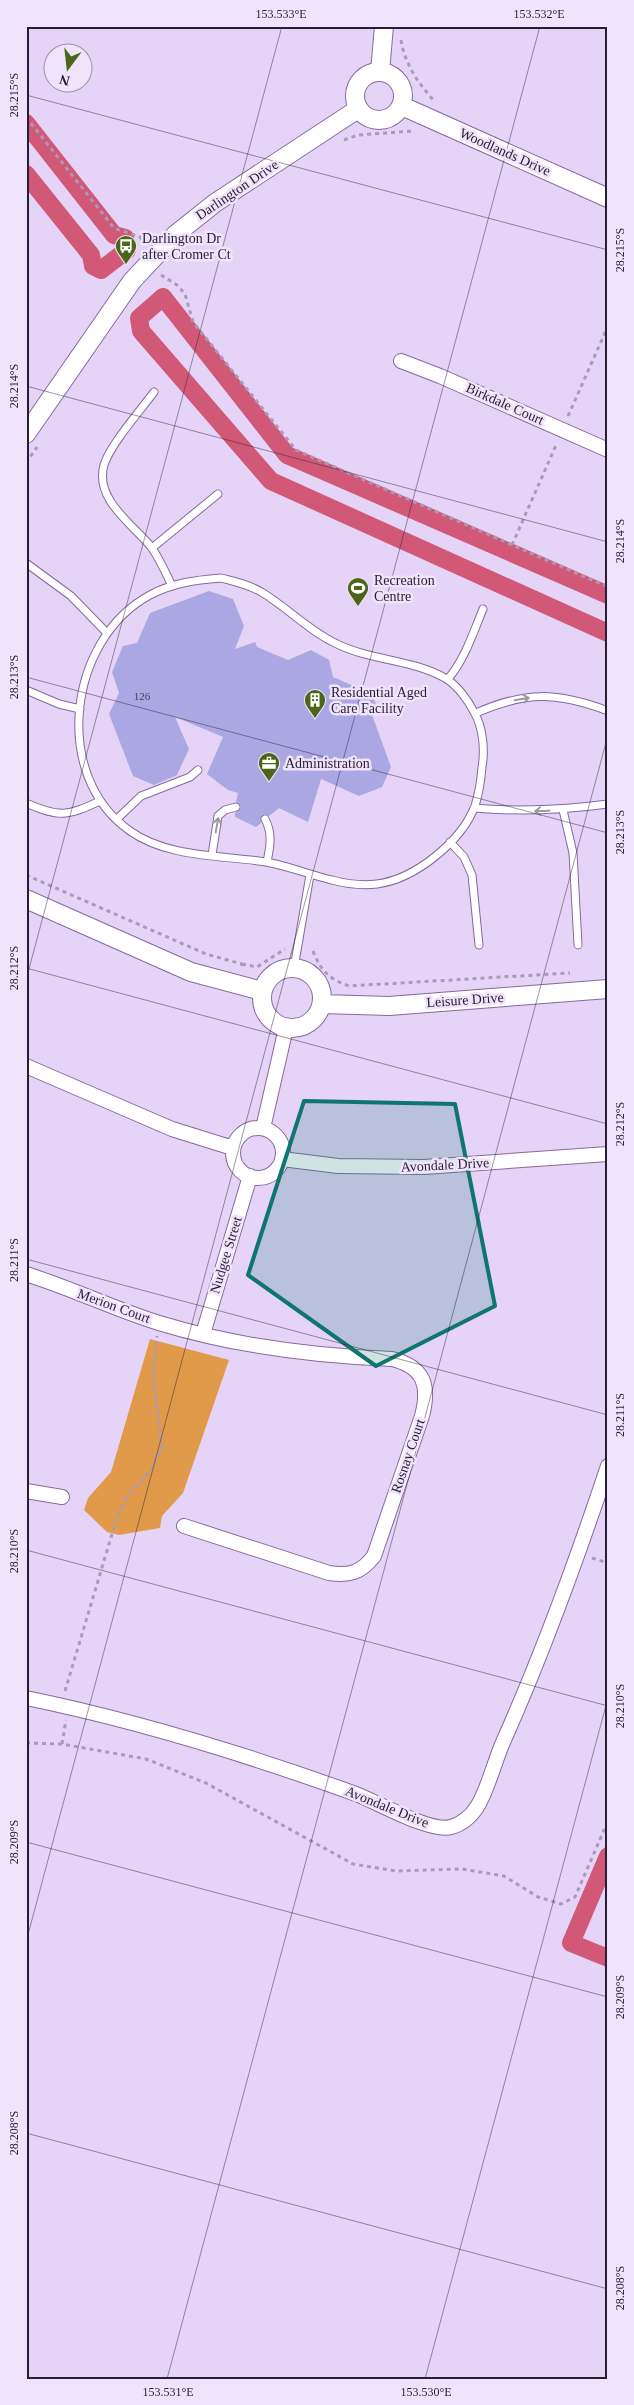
<svg xmlns="http://www.w3.org/2000/svg" width="634" height="2405" viewBox="0 0 634 2405" font-family="Georgia,serif">
	<rect width="100%" height="100%" fill="#e5d4f7"/>
	<!-- green -->
	<path fill="#e09a4a" d="M 150,1339 L 229,1360 L 183,1493 L 162,1516 L 160,1528 L 119,1535 L 107,1532 L 84,1510 L 88,1498 L 111,1472 Z"/>
	<g fill="none" stroke-linecap="round" stroke-linejoin="round">
		<!-- canal -->
		<path stroke="#d15977" stroke-width="18" d="M 26,123 L 114,235 L 125,238 L 127,250 L 101,270 L 93,266 L 91,255 L 26,174
			M 608,595 L 287,455 L 163,297 L 139,318 L 141,331 L 271,481 L 608,633
			M 608,1856 L 571,1943 L 608,1958"/>
	</g>
	<!-- building -->
	<path fill="#aba7e2" d="M 209,591 L 233,599 L 244,626 L 235,649 L 255,642 L 257,647 L 288,660 L 311,650 L 329,660 L 333,677 L 372,694 L 378,710 L 371,712 L 391,767 L 382,787 L 359,796 L 321,779 L 308,822 L 279,808 L 269,816 L 265,814 L 261,816 L 261,823 L 256,827 L 235,817 L 235,813 L 241,808 L 240,804 L 236,802 L 238,793 L 228,790 L 207,774 L 223,737 L 175,717 L 189,749 L 177,775 L 154,785 L 133,776 L 109,714 L 119,693 L 112,672 L 123,646 L 137,643 L 150,613 Z"/>
	<g fill="none" stroke-linecap="round" stroke-linejoin="round">
		<!-- service casing -->
		<g stroke="#856a9e" stroke-width="9">
			<path id="service" d="M 154,392 C 140,411 110,445 104,465 C 94,500 134,525 152,548 C 160,560 166,573 172,586
				M 152,548 L 218,494
				M 26,563 L 71,596 L 107,633
				M 221,578 C 236,582 250,585 263,593 C 289,609 309,631 337,644 C 372,661 411,659 445,678 C 457,685 468,700 474,712 C 483,727 485,750 482,767 C 481,780 479,793 475,806 C 461,842 415,879 377,884 C 361,886 347,884 332,880 C 310,875 289,866 266,862 C 222,855 168,858 130,831 C 51,776 68,639 150,595 C 172,583 196,580 221,578 Z
				M 448,679 C 465,659 473,633 483,609
				M 26,690 L 59,704 L 80,709
				M 476,713 C 526,691 557,692 608,711
				M 26,803 C 60,818 67,816 100,801
				M 474,808 C 520,812 563,810 608,804
				M 563,810 L 573,853 L 578,945
				M 117,819 L 141,796 L 190,777 L 198,770
				M 265,819 C 273,834 270,847 267,862
				M 450,842 L 464,857 L 472,875 L 479,945
				M 212,855 L 218,816 L 225,810 L 236,807
				M 294,968 L 310,875"/>
		</g>
		<!-- minor casing -->
		<g stroke="#856a9e" stroke-width="16">
			<path id="minor" d="M 401,361 L 440,376 L 608,450
				M 26,1066 L 172,1129 L 233,1148
				M 263,1128 L 286,1028
				M233 1153a25 25 0 1 1 50 0a25 25 0 1 1-50 0Z
				M 282,1159 L 338,1166 L 424,1167 L 608,1154
				M 26,1274 C 71,1288 114,1309 159,1323 C 235,1346 312,1356 392,1359 C 424,1367 430,1385 422,1416 L 374,1556 C 361,1573 349,1576 329,1573 L 184,1526
				M 203,1334 L 250,1176
				M 26,1491 L 62,1497
				M 26,1698 C 139,1721 248,1755 356,1794 C 377,1802 431,1833 451,1827 C 462,1824 471,1816 477,1807 C 488,1790 495,1759 504,1740 C 544,1650 577,1559 608,1466"/>
		</g>
		<!-- tertiary casing -->
		<g stroke="#856a9e" stroke-width="20">
			<path id="tertiary" d="M355 96a24 24 0 1 1 48 0a24 24 0 1 1-48 0Z
				M 380,72 L 384,26
				M 402,106 L 608,198
				M 26,434 L 132,281 L 176,234 L 215,203 L 358,109
				M 26,899 L 191,972 L 262,991
				M262 998a30 30 0 1 1 60 0a30 30 0 1 1-60 0Z
				M 322,1004 L 389,1006 L 608,989"/>
		</g>
		<!-- path -->
		<path stroke="#a99ab9" stroke-width="3" stroke-dasharray="4 4" stroke-linecap="butt" d="M 401,40 C 405,65 419,84 435,102
			M 26,117 L 114,228 L 140,237 L 145,243
			M 344,140 L 358,135 L 414,131
			M 161,275 L 177,285 L 185,294 L 193,322 L 296,450 L 608,587
			M 568,416 L 608,326
			M 26,463 L 37,447
			M 512,545 L 557,443
			M 26,875 L 206,954 L 242,964 L 241,969
			M 313,951 C 321,971 329,979 349,986 L 570,973
			M 242,964 L 257,967 L 285,949
			M 592,1558 L 608,1563
			M 65,1691 L 118,1514 L 129,1494 L 150,1471 L 162,1448 L 153,1374 L 157,1336
			M 26,1743 L 62,1744 L 146,1759 L 206,1783 L 353,1864 L 396,1871 L 462,1869 L 504,1876 L 538,1897 L 561,1904 L 575,1897 L 608,1821
			M 62,1744 L 66,1720"/>
		<!-- service -->
		<use href="#service" stroke="#fff" stroke-width="7"/>
		<!-- minor -->
		<use href="#minor" stroke="#fff" stroke-width="14"/>
		<!-- tertiary -->
		<use href="#tertiary" stroke="#fff" stroke-width="18"/>
	</g>
	<!-- one-way arrows -->
	<defs><path id="oneway-shaft" d="M-6 0H5M1.5-3L5.5 0L1.5 3" fill="none" stroke-width="1.6" stroke-linecap="round" stroke-linejoin="round" transform="scale(1.25)"/></defs>
	<g stroke="#9e99a3">
		<use href="#oneway-shaft" transform="translate(522 699) rotate(-10)"/>
		<use href="#oneway-shaft" transform="translate(542 811) rotate(178)"/>
		<use href="#oneway-shaft" transform="translate(217 825) rotate(-80)"/>
	</g>
	<!-- marked area -->
	<path fill="#0f766e" fill-opacity="0.2" stroke="#0f766e" stroke-width="4" stroke-linejoin="round" d="M 304,1101 L 455,1104 L 495,1306 L 376,1366 L 248,1275 Z"/>
	<!-- ticks -->
	<path fill="none" stroke="#281d32" stroke-width="1" stroke-opacity="0.45" d="M 26,95 L 608,250M 26,386 L 608,542M 26,677 L 608,833M 26,968 L 608,1124M 26,980 L 282,26M 26,1259 L 608,1415M 26,1550 L 608,1706M 26,1842 L 608,1997M 26,1942 L 540,26M 26,2133 L 608,2289M 167,2379 L 608,735M 425,2379 L 608,1698"/>
	<!-- icons -->
	<defs>
		<g id="bus-pin" transform="scale(1.125)"><path d="M0 17L-7.5 6A9.5 9.5 0 1 1 7.5 6Z" fill="#4b6619" stroke="#efe4fb"/><path d="M-5-6H5V4H4V6H2V4H-2V6H-4V4H-5ZM-3.5-4V0h7V-4ZM-3.5 1.2v1.5H-2V1.2ZM2 1.2v1.5H3.5V1.2Z" fill="#fff"/></g>
		<g id="stadium-pin" transform="scale(1.125)"><path d="M0 17L-7.5 6A9.5 9.5 0 1 1 7.5 6Z" fill="#4b6619" stroke="#efe4fb"/><path d="M0-5a6.5 5 0 1 0 0 10a6.5 5 0 1 0 0-10ZM-3.5-1.8h7v3.6h-7Z" fill="#fff"/></g>
		<g id="building-pin" transform="scale(1.125)"><path d="M0 17L-7.5 6A9.5 9.5 0 1 1 7.5 6Z" fill="#4b6619" stroke="#efe4fb"/><path d="M-4-6H4V6H1V3H-1V6H-4ZM-2.5-4.3h1.7v1.8h-1.7ZM.8-4.3h1.7v1.8H.8ZM-2.5-1h1.7V.8h-1.7ZM.8-1h1.7V.8H.8Z" fill="#fff"/></g>
		<g id="office-pin" transform="scale(1.125)"><path d="M0 17L-7.5 6A9.5 9.5 0 1 1 7.5 6Z" fill="#4b6619" stroke="#efe4fb"/><path d="M-6-3h4V-5.5h4V-3h4V5H-6ZM-1-4.5V-3h2v-1.5ZM-6 0V1H6V0Z" fill="#fff"/></g>
	</defs>
	<g fill-rule="evenodd">
		<use href="#bus-pin" x="126" y="246"/>
		<use href="#stadium-pin" x="358" y="588"/>
		<use href="#building-pin" x="315" y="700"/>
		<use href="#office-pin" x="269" y="763"/>
	</g>
	<g text-anchor="middle" dominant-baseline="central" stroke-width="5" stroke-linejoin="round" paint-order="stroke">
		<!-- number labels -->
		<g font-size="11" fill="#49405e">
			<text x="142" y="696">126</text>
		</g>
		<!-- street labels -->
		<g font-size="14" fill="#281d32" stroke="#efe4fb">
			<text transform="translate(505 152) rotate(24)">Woodlands Drive</text>
			<text transform="translate(237 190) rotate(-34)">Darlington Drive</text>
			<text transform="translate(505 404) rotate(24)">Birkdale Court</text>
			<text transform="translate(465 1000) rotate(-4)">Leisure Drive</text>
			<text transform="translate(445 1165) rotate(-3)">Avondale Drive</text>
			<text transform="translate(226 1255) rotate(-73)">Nudgee Street</text>
			<text transform="translate(114 1306) rotate(20)">Merion Court</text>
			<text transform="translate(408 1456) rotate(-71)">Rosnay Court</text>
			<text transform="translate(387 1807) rotate(22)">Avondale Drive</text>
		</g>
		<!-- poi labels -->
		<g font-size="14" fill="#281d32" stroke="#efe4fb" text-anchor="start">
			<text x="142" y="238">Darlington Dr<tspan x="142" dy="16">after Cromer Ct</tspan></text>
			<text x="374" y="580">Recreation<tspan x="374" dy="16">Centre</tspan></text>
			<text x="331" y="692">Residential Aged<tspan x="331" dy="16">Care Facility</tspan></text>
			<text x="285" y="763">Administration</text>
		</g>
	</g>
	<!-- border -->
	<rect width="634" height="2405" fill="none" stroke="#efe4fb" stroke-width="55"/>
	<!-- north arrow -->
	<g transform="translate(68 68) rotate(195)"><circle r="24" fill="#efe4fb" stroke="#9f94ab"/>
	<path d="M0-4L9 19L0 12L-9 19Z" fill="#4b6619"/>
	<text y="-8" font-size="14" font-weight="bold" text-anchor="middle" fill="#281d32">N</text>
	</g>
	<rect x="28" y="28" width="578" height="2350" fill="none" stroke="#281d32" stroke-width="2"/>
	<g font-size="12" text-anchor="middle" fill="#281d32">
		<text x="281" y="18">153.533°E</text>
		<text x="539" y="18">153.532°E</text>
		<text transform="translate(14 95) rotate(-90)" y="4">28.215°S</text>
		<text transform="translate(620 250) rotate(-90)" y="4">28.215°S</text>
		<text transform="translate(14 386) rotate(-90)" y="4">28.214°S</text>
		<text transform="translate(620 541) rotate(-90)" y="4">28.214°S</text>
		<text transform="translate(14 677) rotate(-90)" y="4">28.213°S</text>
		<text transform="translate(620 832) rotate(-90)" y="4">28.213°S</text>
		<text transform="translate(14 968) rotate(-90)" y="4">28.212°S</text>
		<text transform="translate(620 1124) rotate(-90)" y="4">28.212°S</text>
		<text transform="translate(14 1260) rotate(-90)" y="4">28.211°S</text>
		<text transform="translate(620 1415) rotate(-90)" y="4">28.211°S</text>
		<text transform="translate(14 1551) rotate(-90)" y="4">28.210°S</text>
		<text transform="translate(620 1706) rotate(-90)" y="4">28.210°S</text>
		<text transform="translate(14 1842) rotate(-90)" y="4">28.209°S</text>
		<text transform="translate(620 1997) rotate(-90)" y="4">28.209°S</text>
		<text transform="translate(14 2133) rotate(-90)" y="4">28.208°S</text>
		<text transform="translate(620 2288) rotate(-90)" y="4">28.208°S</text>
		<text x="168" y="2396">153.531°E</text>
		<text x="426" y="2396">153.530°E</text>
	</g>
</svg>
